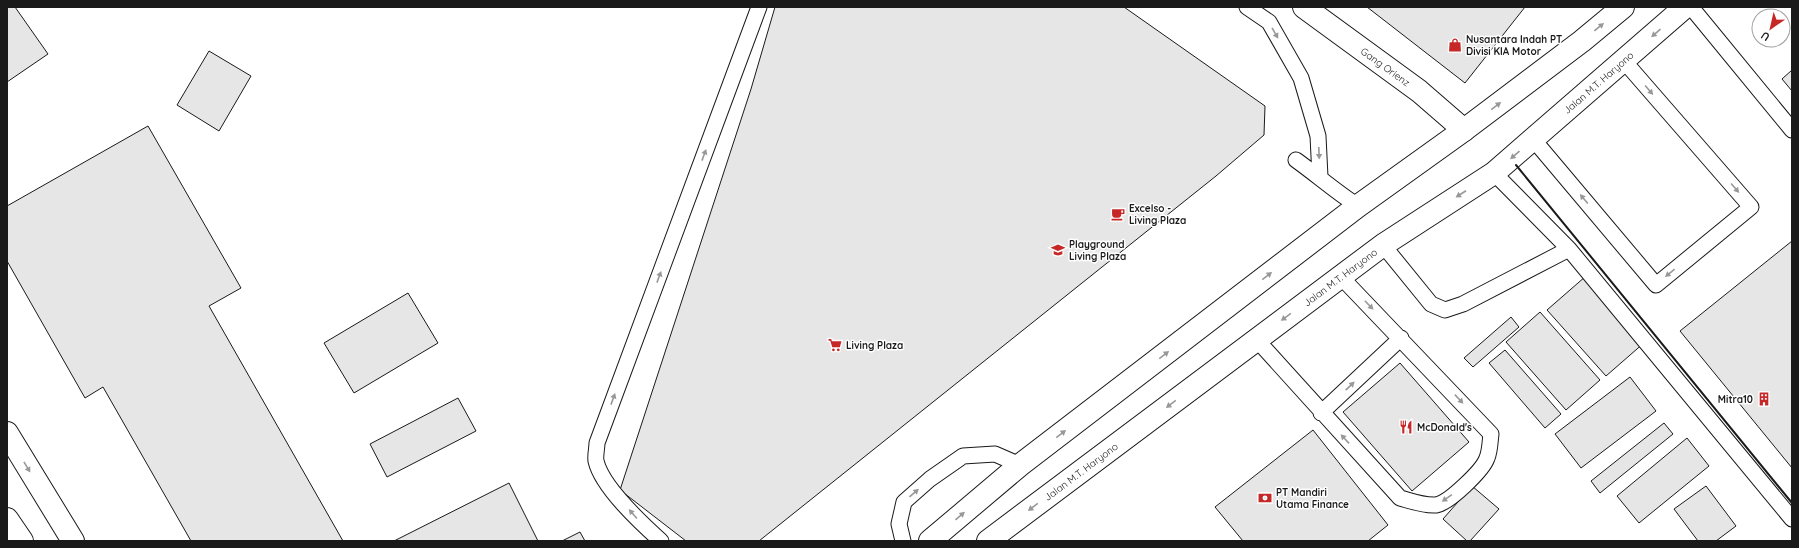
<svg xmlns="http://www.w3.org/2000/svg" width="1799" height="548" viewBox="0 0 1799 548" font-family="Quicksand,sans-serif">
	<rect width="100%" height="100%" fill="#fff"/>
	<!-- building -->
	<path fill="#e6e6e6" stroke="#1a1a1a" d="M 7,7 L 15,7 L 48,54 L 7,82 Z
		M 775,7 L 1124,7 L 1265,106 L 1264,135 L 1216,176 L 759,541 L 686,541 L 620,490 L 751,89 Z
		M 1367,7 L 1525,7 L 1465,83 Z
		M 209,51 L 251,76 L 219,131 L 177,105 Z
		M 1792,70 L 1792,91 L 1782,79 Z
		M 148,126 L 241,288 L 209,306 L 343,541 L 191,541 L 103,387 L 85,398 L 7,261 L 7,206 Z
		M 1792,241 L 1792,468 L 1680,331 Z
		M 1586,276 L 1645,342 L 1606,376 L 1547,310 Z
		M 408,293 L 438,343 L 354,393 L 324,343 Z
		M 1540,312 L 1600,380 L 1566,410 L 1506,342 Z
		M 1511,317 L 1519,327 L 1473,367 L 1464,358 Z
		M 1505,350 L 1561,414 L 1545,428 L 1489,363 Z
		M 1400,363 L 1469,442 L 1412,491 L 1343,412 Z
		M 1630,377 L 1656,411 L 1581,468 L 1555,434 Z
		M 458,398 L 476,431 L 387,477 L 370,444 Z
		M 1664,423 L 1673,434 L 1600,493 L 1591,481 Z
		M 1313,430 L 1388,525 L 1368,541 L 1243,541 L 1215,507 Z
		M 1687,438 L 1709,466 L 1639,523 L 1617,496 Z
		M 509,483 L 538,541 L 394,541 Z
		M 1472,486 L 1499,509 L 1470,541 L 1467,541 L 1443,519 Z
		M 1706,486 L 1736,526 L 1716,541 L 1698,541 L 1674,509 Z
		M 580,532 L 585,541 L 562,541 Z"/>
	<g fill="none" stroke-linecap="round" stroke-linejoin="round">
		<!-- lane casing -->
		<g stroke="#1a1a1a" stroke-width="17">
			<path id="lane" d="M 1247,7 L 1269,22 L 1301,78 L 1318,136 L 1320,177
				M 1691,7 L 1792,130
				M 1533,139 L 1656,285 L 1751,207 L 1624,61
				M 1296,160 C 1317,175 1336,192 1358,206
				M 1494,173 L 1569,249 L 1792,519
				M 1383,245 L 1431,304 L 1445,310 L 1463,304 L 1569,249
				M 1256,339 L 1400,498 C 1411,501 1424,506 1436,505 C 1449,503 1483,470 1487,458 C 1490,451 1490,441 1491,434 L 1341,277
				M 1321,413 L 1401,338
				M 661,541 C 641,523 602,487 596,461 C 595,456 597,448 597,443 L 759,7
				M 903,541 L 899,524 L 904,502 L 930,479 L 963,456 L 995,454 L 1020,465"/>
		</g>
		<!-- street casing -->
		<g stroke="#1a1a1a" stroke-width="24">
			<g id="street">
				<path id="s1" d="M 1304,7 L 1419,91 L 1464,130"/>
			</g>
		</g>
		<!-- secondary casing -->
		<g stroke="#1a1a1a" stroke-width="24">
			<path id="secondary" d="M 7,433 L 73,541
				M 7,519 L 22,541"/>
		</g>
		<!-- primary casing -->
		<g stroke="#1a1a1a" stroke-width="24">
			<g id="primary">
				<path d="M 930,541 L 1020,465 L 1358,206 L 1464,130 L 1582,41 L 1623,7"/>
				<path id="s2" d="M 988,541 L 1383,245 L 1494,173 L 1685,7"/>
			</g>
		</g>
		<!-- lane -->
		<use href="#lane" stroke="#fff" stroke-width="15"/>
		<!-- street -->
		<use href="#street" stroke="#fff" stroke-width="22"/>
		<!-- secondary -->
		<use href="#secondary" stroke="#fff" stroke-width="22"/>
		<!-- primary -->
		<use href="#primary" stroke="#fff" stroke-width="22"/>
		<!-- wall -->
		<path stroke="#1a1a1a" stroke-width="2" d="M 1516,165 L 1792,503"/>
	</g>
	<!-- one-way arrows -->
	<defs><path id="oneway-solid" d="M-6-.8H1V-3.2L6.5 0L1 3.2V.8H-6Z"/></defs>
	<g fill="#989898">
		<use href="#oneway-solid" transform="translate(1599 27) rotate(-39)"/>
		<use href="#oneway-solid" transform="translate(1275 33) rotate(60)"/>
		<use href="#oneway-solid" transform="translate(1656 33) rotate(139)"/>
		<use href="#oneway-solid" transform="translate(1649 90) rotate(49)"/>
		<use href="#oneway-solid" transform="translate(1496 106) rotate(-37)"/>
		<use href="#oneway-solid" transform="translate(1319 153) rotate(88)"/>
		<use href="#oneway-solid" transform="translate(704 155) rotate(-70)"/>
		<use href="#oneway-solid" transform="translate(1515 155) rotate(139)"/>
		<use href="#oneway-solid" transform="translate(1735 188) rotate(49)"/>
		<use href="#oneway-solid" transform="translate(1461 194) rotate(147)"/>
		<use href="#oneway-solid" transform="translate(1584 199) rotate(-130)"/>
		<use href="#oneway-solid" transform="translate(1670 273) rotate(141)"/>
		<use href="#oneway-solid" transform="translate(1267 276) rotate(-38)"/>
		<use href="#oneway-solid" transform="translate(659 277) rotate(-70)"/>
		<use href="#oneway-solid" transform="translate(1369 305) rotate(46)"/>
		<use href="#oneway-solid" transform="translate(1286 317) rotate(144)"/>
		<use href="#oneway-solid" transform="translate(1164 355) rotate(-38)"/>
		<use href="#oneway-solid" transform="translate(1350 386) rotate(-43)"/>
		<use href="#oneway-solid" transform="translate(613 399) rotate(-70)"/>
		<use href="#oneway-solid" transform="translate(1459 399) rotate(47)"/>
		<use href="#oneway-solid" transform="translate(1171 404) rotate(143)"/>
		<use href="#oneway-solid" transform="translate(1061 434) rotate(-38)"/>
		<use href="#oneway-solid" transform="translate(1345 439) rotate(-133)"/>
		<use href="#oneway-solid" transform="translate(27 467) rotate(59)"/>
		<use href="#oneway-solid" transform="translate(914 493) rotate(-41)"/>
		<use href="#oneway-solid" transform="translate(1447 498) rotate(145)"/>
		<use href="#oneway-solid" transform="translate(1033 507) rotate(143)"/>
		<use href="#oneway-solid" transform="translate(633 514) rotate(-131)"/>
		<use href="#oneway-solid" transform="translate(960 516) rotate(-40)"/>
	</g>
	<!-- icons -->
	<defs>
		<g id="shop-bare" transform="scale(1.08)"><path d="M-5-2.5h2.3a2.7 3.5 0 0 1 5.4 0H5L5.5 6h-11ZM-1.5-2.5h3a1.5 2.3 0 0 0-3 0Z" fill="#c62828" stroke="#fff" stroke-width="2.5" paint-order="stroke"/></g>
		<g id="cafe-bare" transform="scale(1.08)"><path d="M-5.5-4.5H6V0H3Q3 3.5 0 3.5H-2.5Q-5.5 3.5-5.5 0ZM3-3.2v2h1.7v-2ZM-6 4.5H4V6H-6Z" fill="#c62828" stroke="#fff" stroke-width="2.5" paint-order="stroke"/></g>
		<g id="school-bare" transform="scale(1.08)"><path d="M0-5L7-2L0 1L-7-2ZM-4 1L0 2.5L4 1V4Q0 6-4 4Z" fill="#c62828" stroke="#fff" stroke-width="2.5" paint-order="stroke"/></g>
		<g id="supermarket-bare" transform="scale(1.08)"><path d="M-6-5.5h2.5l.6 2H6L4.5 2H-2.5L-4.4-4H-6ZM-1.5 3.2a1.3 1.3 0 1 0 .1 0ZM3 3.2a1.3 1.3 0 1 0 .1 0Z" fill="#c62828" stroke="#fff" stroke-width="2.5" paint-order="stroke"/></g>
		<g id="building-bare" transform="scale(1.08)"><path d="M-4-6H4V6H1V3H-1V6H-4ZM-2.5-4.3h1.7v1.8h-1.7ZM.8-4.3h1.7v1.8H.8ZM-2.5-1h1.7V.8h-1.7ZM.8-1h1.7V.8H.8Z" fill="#c62828" stroke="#fff" stroke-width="2.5" paint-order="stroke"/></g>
		<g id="restaurant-bare" transform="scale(1.08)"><path d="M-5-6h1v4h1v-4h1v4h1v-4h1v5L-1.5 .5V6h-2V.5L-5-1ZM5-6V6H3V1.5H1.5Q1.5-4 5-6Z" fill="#c62828" stroke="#fff" stroke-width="2.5" paint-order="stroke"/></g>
		<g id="bank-bare" transform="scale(1.08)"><path d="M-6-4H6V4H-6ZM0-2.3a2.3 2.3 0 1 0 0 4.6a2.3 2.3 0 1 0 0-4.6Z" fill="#c62828" stroke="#fff" stroke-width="2.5" paint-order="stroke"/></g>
	</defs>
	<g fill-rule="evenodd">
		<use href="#shop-bare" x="1455" y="45"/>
		<use href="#cafe-bare" x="1118" y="214"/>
		<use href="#school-bare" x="1058" y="250"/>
		<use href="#supermarket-bare" x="835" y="345"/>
		<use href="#building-bare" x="1764" y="399"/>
		<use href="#restaurant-bare" x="1406" y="427"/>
		<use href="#bank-bare" x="1265" y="498"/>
	</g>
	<g text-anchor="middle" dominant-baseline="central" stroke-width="3" stroke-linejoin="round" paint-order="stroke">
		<!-- poi labels -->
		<g font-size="10" font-weight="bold" fill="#1a1a1a" stroke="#fff" text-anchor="start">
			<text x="1466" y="39">Nusantara Indah PT<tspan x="1466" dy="12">Divisi KIA Motor</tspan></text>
			<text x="1129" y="208">Excelso -<tspan x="1129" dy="12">Living Plaza</tspan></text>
			<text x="1069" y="244">Playground<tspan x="1069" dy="12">Living Plaza</tspan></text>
			<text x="846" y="345">Living Plaza</text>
			<text x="1753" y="399" text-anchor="end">Mitra10</text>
			<text x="1417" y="427">McDonald's</text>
			<text x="1276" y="492">PT Mandiri<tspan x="1276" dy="12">Utama Finance</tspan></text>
		</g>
		<!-- street labels -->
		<g font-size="10" fill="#1a1a1a" stroke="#fff">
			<text stroke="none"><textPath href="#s1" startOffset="101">Gang Orienz</textPath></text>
			<text stroke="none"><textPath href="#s2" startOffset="764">Jalan M.T. Haryono</textPath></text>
			<text stroke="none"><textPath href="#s2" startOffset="440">Jalan M.T. Haryono</textPath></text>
			<text stroke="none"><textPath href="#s2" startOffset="116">Jalan M.T. Haryono</textPath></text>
		</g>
	</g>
	<!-- border -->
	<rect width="1799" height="548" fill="none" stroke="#1a1a1a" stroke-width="16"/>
	<!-- north arrow -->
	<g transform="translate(1771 28) rotate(214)"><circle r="19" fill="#ffffff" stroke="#a3a3a3"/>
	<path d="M0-3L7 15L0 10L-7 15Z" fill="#c62828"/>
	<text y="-6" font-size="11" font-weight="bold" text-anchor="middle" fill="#1a1a1a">U</text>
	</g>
</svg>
